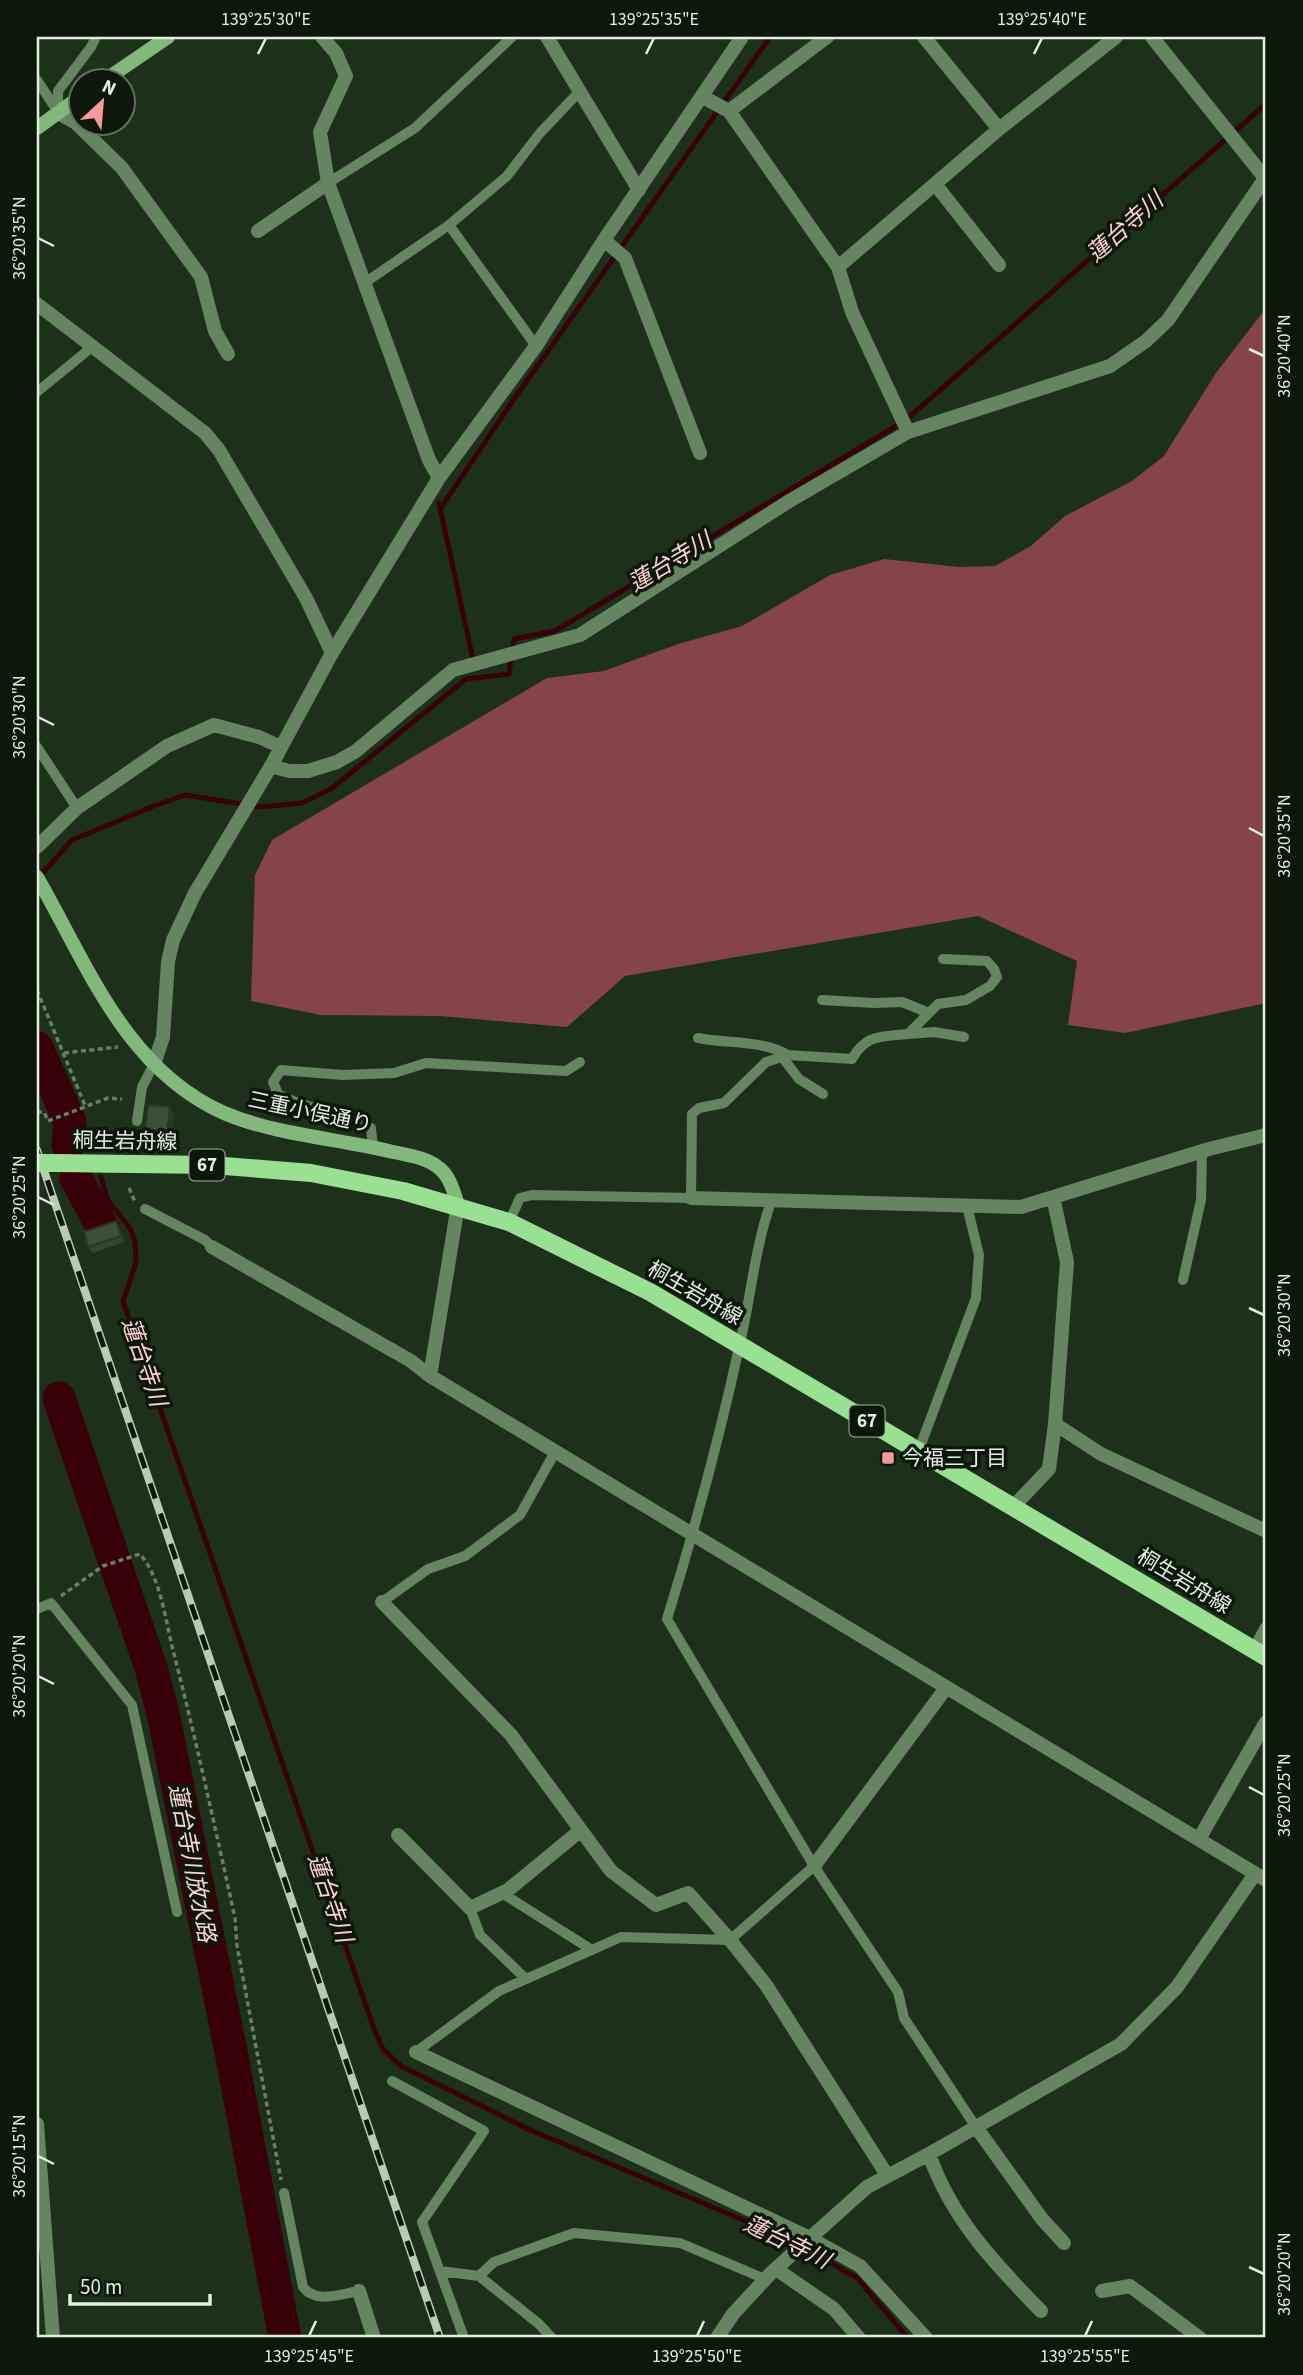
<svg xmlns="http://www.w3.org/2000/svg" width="1303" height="2375" viewBox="0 0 1303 2375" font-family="'Source Sans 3','Noto Sans JP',sans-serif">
	<rect width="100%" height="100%" fill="#1d311a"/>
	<!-- forest -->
	<path fill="#854447" d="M 1266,308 L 1266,1003 L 1125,1033 L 1068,1025 L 1077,961 L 978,916 L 625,976 L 567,1027 L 440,1016 L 321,1015 L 251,1001 L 255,875 L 272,840 L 547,678 L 604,671 L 678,644 L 742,626 L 830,575 L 884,559 L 959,567 L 995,566 L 1031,546 L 1065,516 L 1132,481 L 1164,456 L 1216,373 Z"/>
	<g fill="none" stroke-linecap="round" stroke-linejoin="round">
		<!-- stream -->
		<path stroke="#380009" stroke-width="5" d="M 439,503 L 474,664
			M 440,509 L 514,399 L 770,37
			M 39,877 L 72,840 L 154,806 L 185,795 L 261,807 L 302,803 L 331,789 L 466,679 L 509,674 L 514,639 L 555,631 L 906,420 L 1266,104
			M 70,1122 L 88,1145
			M 101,1177 L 108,1201 L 130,1228 L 135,1241 L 136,1263 L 123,1301 L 374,2029 L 383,2049 L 401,2066 L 528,2129 L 788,2239 L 857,2278 L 908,2338"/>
		<!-- river -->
		<path stroke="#380009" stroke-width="33" d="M 37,1048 L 70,1122 L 68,1145
			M 76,1178 L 105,1232
			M 59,1398 L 151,1668 L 163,1713 L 231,2052 L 285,2338"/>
		<!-- path -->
		<path stroke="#6c7d69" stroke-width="3.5" stroke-dasharray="5 3.5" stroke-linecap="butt" d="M 37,990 L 86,1108
			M 64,1053 L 118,1047
			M 37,1112 L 44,1112 L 48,1121 L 108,1098 L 122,1099
			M 129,1188 L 135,1202
			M 61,1596 L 103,1566 L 140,1554 C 161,1578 165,1619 173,1650 C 196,1739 215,1828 235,1918 L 237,1946 L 281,2180"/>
		<!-- service -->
		<path stroke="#648560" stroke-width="10" d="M 37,80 L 58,112
			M 58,113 L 58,91 L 91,47 L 96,37
			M 328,183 L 415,128 L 512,37
			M 449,225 L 536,346
			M 363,284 L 449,225 L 507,176 L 540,133 L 580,91
			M 37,392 L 92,347
			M 37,747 L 77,808
			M 822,1000 L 874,1003 L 902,1002 L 929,1013
			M 908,1034 L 934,1032 L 964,1037
			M 698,1038 C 727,1044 763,1040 788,1055
			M 782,1057 L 799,1079 L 823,1094
			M 137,1121 L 142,1087 L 154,1064
			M 373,1147 L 371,1128 L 365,1125 L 293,1101 L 278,1094 L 273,1082 L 281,1070 L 343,1075 L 394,1073 L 426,1063 L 566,1071 L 580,1062
			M 771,1202 C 755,1247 751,1296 740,1343 C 720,1436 695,1528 667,1619 L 814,1866 L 898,1992 L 904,2018 L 976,2127
			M 145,1209 L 205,1240 L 212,1247
			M 509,1222 L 520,1198 L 532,1195 L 691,1198 L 692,1114 L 699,1108 L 724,1103 L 766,1062 L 788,1055 L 852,1059 C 866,1034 881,1037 908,1034 L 938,1004 L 966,1000 L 990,986 L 997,977 L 994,969 L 987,961 L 943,959
			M 1183,1280 L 1201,1200 L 1202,1151
			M 918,1452 L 976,1298 L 979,1255 L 967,1206
			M 382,1602 L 428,1569 L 465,1556 L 520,1515 L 555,1452
			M 37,1609 L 51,1603 L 132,1705 L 177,1912
			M 502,1893 L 592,1950
			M 470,1908 L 480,1935 L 526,1979
			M 416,2052 L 499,1991 L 621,1937 L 730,1940 L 814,1866
			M 392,2081 L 484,2131 L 422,2222 L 464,2338
			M 284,2193 L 303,2287 C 316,2304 340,2294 359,2291
			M 440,2271 L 479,2276 L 494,2262 L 574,2233 L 680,2243 L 765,2279
			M 479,2276 L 539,2324 L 552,2338"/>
		<!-- minor -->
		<path stroke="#648560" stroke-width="14" d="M 322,37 L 336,53 L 346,76 L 320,132 L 328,183 L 429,460 L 439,478
			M 547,37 L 639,190
			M 742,37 L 604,240 L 536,346 L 439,478 L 332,653 L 271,766 L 289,771 L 308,771 L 337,762 L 356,751 L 453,670 L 580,635 L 791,500 L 908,432 L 1110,366 L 1146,341 L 1168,320 L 1266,177
			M 924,37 L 999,129
			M 1152,37 L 1265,178
			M 703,97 L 729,111 L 838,267 L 852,312 L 908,432
			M 729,111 L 827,37
			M 58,113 L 76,123 L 122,168 L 201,277 L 215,331 L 228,354
			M 935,184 L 999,265
			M 258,231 L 328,183
			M 604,240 L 625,258 L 700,453
			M 838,267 L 999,129 L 1116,37
			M 37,304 L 205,433 L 219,450 L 306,598 L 332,653
			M 37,847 L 77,808 L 167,746 L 214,725 L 259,737 L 281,747
			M 691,1198 L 1021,1207 L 1209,1149 L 1266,1135
			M 212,1247 L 411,1361 L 430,1376 L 1266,1880
			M 430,1376 L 458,1205
			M 1055,1424 L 1101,1454 L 1266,1531
			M 1013,1507 L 1049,1469 L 1055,1424 L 1067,1262 L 1053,1197
			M 382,1602 L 511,1735 L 611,1871 L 656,1905 L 688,1893 L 730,1940 L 766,1985 L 887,2175
			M 1255,1650 L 1266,1629
			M 398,1835 L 470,1908 L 508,1890 L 581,1830
			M 1199,1839 L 1266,1722
			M 814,1866 L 946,1688
			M 416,2052 L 810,2238 L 860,2266 L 926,2338
			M 976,2127 L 1042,2219 L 1064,2243
			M 929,2154 C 951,2218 995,2264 1041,2311
			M 776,2269 L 834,2309 L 859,2338
			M 359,2291 L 374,2338
			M 1102,2291 L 1130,2286 L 1200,2338
			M 717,2338 L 733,2314 L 771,2273 L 867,2187 L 929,2154 L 1121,2044 L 1177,1987 L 1255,1874"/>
		<!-- tertiary -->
		<path stroke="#648560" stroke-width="14" d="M 154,1064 L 163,1037 L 168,962 L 173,940 L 195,893 L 271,766
			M 37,2124 L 53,2338"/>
		<!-- secondary -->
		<path stroke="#83b87d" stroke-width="14" d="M 105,80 L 168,37
			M 37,128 L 80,97
			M 37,877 C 87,964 125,1069 224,1113 C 276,1135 335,1138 389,1151 C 406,1155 426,1157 439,1168 C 450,1176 454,1193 458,1205"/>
		<!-- primary -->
		<path stroke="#9ae092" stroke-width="18" d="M 54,1163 L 212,1165 L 311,1173 L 403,1191 L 509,1222 L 650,1292 L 1266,1657"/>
		<!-- rail casing -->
		<g stroke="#bac9b8" stroke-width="8">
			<path id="rail" d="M 37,1150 L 440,2338"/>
		</g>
		<!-- rail -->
		<use href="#rail" stroke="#0d170c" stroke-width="5" stroke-dasharray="16" stroke-linecap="butt"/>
		<!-- primary-bridge -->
		<path stroke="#9ae092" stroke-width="18" d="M 37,1163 L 54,1163"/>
	</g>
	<!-- wall -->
	<path fill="#32452f" d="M 170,1107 L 174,1114 L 171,1138 L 150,1135 L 145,1129 Z
		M 120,1227 L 125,1242 L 93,1253 L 88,1247 Z"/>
	<!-- shaded-wall -->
	<path fill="#293826" d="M 170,1107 L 174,1114 L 171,1138 L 167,1132 Z
		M 116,1221 L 120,1227 L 125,1242 L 121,1236 Z"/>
	<!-- building -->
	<path fill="#3a5037" stroke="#293826" stroke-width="2" d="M 148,1105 L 170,1107 L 167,1132 L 145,1129 Z
		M 116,1221 L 121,1236 L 88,1247 L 84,1232 Z"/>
	<!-- ticks -->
	<path fill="none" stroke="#e3f0e1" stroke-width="2.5" d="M 258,54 L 266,38M 646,54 L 654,38M 1034,54 L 1042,38M 38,238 L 54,246M 1249,349 L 1264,356M 38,717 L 54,725M 1249,828 L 1264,836M 38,1197 L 54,1205M 1249,1308 L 1264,1315M 38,1676 L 54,1684M 1249,1787 L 1264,1795M 38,2156 L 54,2164M 1249,2267 L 1264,2274M 309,2336 L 316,2321M 697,2336 L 704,2321M 1085,2336 L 1092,2321"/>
	<!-- markers -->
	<rect fill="#f59b9e" stroke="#0d170c" stroke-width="2.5" x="881" y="1451" width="14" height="14" rx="3.5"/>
	<g text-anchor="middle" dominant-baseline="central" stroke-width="7" stroke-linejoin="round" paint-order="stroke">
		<!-- shield labels -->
		<g fill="#0d170c" stroke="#a3afa1" stroke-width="2">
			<rect x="189.5" y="1149.5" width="35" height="31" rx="5"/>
			<rect x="849.5" y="1405.5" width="35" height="31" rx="5"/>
		</g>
		<g font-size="19" font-weight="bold" fill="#e3f0e1">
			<text x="207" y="1165">67</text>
			<text x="867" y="1421">67</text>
		</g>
		<!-- street labels -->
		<g font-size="21" fill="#e3f0e1" stroke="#0d170c">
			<text transform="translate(310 1112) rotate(12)">三重小俣通り</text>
			<text transform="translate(125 1141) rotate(1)">桐生岩舟線</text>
			<text transform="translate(695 1293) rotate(30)">桐生岩舟線</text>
			<text transform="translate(1184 1581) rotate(31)">桐生岩舟線</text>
		</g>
		<!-- poi labels -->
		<g font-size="21" fill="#e3f0e1" stroke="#0d170c" text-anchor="start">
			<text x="902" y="1458">今福三丁目</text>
		</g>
		<!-- water labels -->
		<g font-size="23" font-style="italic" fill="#fdd2d3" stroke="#0d170c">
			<text transform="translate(1125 227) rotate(-41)">蓮台寺川</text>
			<text transform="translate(670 562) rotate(-31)">蓮台寺川</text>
			<text transform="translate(144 1362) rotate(71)">蓮台寺川</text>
			<text transform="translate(192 1863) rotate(79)">蓮台寺川放水路</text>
			<text transform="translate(330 1898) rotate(71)">蓮台寺川</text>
			<text transform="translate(787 2242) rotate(26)">蓮台寺川</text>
		</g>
	</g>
	<!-- border -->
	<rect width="1303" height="2375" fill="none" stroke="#0d170c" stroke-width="77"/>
	<!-- north arrow -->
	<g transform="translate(102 102) rotate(26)"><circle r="33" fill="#0d170c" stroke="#636e61" stroke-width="2"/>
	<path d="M0-5L12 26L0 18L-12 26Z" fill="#f59b9e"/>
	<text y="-10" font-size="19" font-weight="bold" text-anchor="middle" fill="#e3f0e1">N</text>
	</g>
	<!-- scale -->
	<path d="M70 2294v10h140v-10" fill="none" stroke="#e3f0e1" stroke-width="3.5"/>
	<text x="80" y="2294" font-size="21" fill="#e3f0e1" stroke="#0d170c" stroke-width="5" paint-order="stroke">50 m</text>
	<rect x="38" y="38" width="1226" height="2298" fill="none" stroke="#e3f0e1" stroke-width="2.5"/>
	<g font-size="18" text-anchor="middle" fill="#e3f0e1">
		<text x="266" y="25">139°25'30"E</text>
		<text x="654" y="25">139°25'35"E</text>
		<text x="1042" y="25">139°25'40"E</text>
		<text transform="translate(19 238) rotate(-90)" y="6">36°20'35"N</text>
		<text transform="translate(1284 356) rotate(-90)" y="6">36°20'40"N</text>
		<text transform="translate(19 717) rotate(-90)" y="6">36°20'30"N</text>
		<text transform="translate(1284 836) rotate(-90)" y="6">36°20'35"N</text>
		<text transform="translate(19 1197) rotate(-90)" y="6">36°20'25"N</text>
		<text transform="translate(1284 1315) rotate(-90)" y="6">36°20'30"N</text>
		<text transform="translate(19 1676) rotate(-90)" y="6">36°20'20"N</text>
		<text transform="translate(1284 1795) rotate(-90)" y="6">36°20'25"N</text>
		<text transform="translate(19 2156) rotate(-90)" y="6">36°20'15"N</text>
		<text transform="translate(1284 2274) rotate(-90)" y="6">36°20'20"N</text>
		<text x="309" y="2362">139°25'45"E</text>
		<text x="697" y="2362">139°25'50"E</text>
		<text x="1085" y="2362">139°25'55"E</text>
	</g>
</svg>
